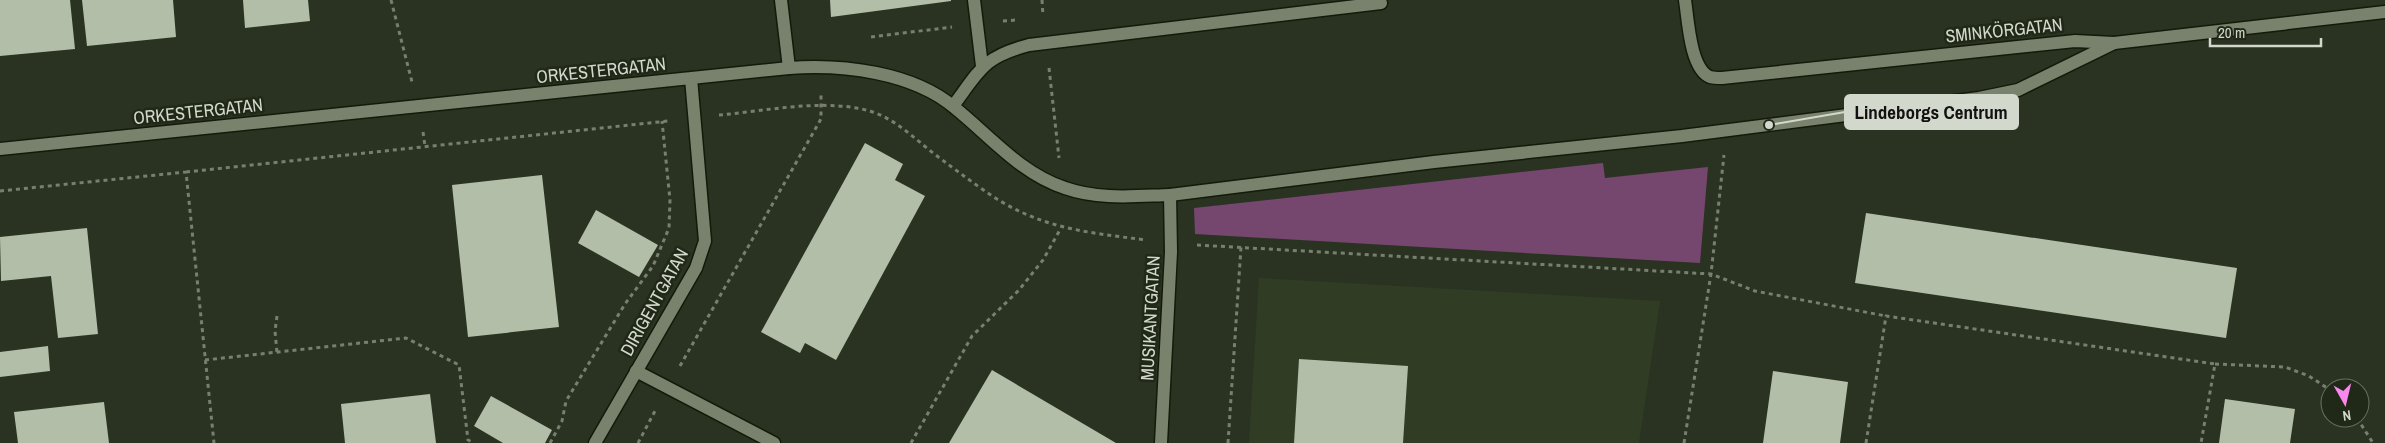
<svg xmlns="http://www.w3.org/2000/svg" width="2385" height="443" viewBox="0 0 2385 443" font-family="'Archivo Narrow',sans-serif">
	<rect width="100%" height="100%" fill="#2a3321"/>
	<!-- built -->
	<path fill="#313c24" d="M 1259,278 L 1660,301 L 1639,443 L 1249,443 Z"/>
	<!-- green -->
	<path fill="#75476f" d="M 1603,163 L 1605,178 L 1708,167 L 1700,263 L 1195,234 L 1194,208 Z"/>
	<!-- building -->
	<path fill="#b3bea8" d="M 0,0 L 70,0 L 75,49 L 0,56 Z
		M 82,0 L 173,0 L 176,37 L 87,46 Z
		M 243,0 L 308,0 L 310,21 L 245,28 Z
		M 830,0 L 951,0 L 951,1 L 831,17 Z
		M 865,143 L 903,164 L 895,180 L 925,196 L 836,360 L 805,343 L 800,353 L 761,332 Z
		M 542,175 L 559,327 L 468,337 L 452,185 Z
		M 596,210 L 658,245 L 639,277 L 578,243 Z
		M 1866,213 L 2237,268 L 2226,338 L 1855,283 Z
		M 87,228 L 98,334 L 58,338 L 51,276 L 1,281 L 0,237 Z
		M 48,346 L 50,371 L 0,377 L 0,352 Z
		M 1299,359 L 1408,366 L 1403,443 L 1294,443 Z
		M 992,370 L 1116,443 L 949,443 Z
		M 1773,371 L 1848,382 L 1840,443 L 1763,443 Z
		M 430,394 L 436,443 L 345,443 L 341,404 Z
		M 491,396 L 552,430 L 545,443 L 503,443 L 474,426 Z
		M 2225,399 L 2295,409 L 2290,443 L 2219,443 Z
		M 104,402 L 109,443 L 18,443 L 14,412 Z"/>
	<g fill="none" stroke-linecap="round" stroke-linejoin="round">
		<!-- service casing -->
		<g stroke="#131a09" stroke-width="15">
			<path id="service" d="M 781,0 L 789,68
				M 974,0 L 982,66
				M 953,106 C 980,70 983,57 1029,45 L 1381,3
				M 1170,195 L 1434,162 L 1682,136 L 1979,98 L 2018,90 L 2114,43
				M 636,371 L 774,443"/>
		</g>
		<!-- minor casing -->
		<g stroke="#131a09" stroke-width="15">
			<path id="minor" d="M 1685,0 C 1688,19 1690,69 1710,77 C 1713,78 1718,78 1722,78 L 2075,41 L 2114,43 L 2385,12
				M 0,149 L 789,68 C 842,64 913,72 955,108 C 990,136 1021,174 1065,188 C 1099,200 1135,196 1170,195 L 1171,252 L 1161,443
				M 595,443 L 696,268 L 705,241 L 691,78"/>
		</g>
		<!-- path -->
		<path stroke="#787f70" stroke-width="3" stroke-dasharray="4 4" stroke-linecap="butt" d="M 391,0 L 412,82
			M 1042,0 L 1043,16
			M 1003,21 L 1016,20
			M 871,37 L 952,27
			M 1049,68 L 1059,158
			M 719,115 C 768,111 822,98 870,111 C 895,119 913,137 933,153 C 949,165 965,177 982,189 C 1036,228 1083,232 1146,240
			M 423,132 L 425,146
			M 186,172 L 668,121
			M 0,191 L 186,172 L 214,443
			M 1197,245 L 1711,274 L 1755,291 L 1886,316
			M 277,316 L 275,331 L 277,353
			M 205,360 L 406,338 L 459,365 L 468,440 L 474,443
			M 2215,364 L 2285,367 L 2309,376 L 2330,390
			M 680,366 L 821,119 L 821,92
			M 2357,418 L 2373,443
			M 550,443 L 562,421 L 566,401 L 625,304 L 653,266 L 669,228 L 670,200 L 662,121
			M 638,443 L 655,411
			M 911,443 L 972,336 L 1019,290 L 1043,260 L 1061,228
			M 1228,443 L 1241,247
			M 1684,443 L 1711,274 L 1724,155
			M 1866,443 L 1886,316 L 2215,364 L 2201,443"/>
		<!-- service -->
		<use href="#service" stroke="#78826d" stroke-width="12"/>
		<!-- minor -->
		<use href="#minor" stroke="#78826d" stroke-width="12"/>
	</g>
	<g text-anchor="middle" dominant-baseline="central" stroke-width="5" stroke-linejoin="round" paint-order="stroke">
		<!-- street labels -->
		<g font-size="18" fill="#d2d8cc" stroke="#202917">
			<text transform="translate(2004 30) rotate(-6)">SMINKÖRGATAN</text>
			<text transform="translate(601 70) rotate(-6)">ORKESTERGATAN</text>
			<text transform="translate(198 111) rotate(-6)">ORKESTERGATAN</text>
			<text transform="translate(654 302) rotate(-61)">DIRIGENTGATAN</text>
			<text transform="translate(1150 318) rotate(-87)">MUSIKANTGATAN</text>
		</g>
	</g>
	<!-- callouts -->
	<path fill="none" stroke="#d2d8cc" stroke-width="2" d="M1769 125L1845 112"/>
	<circle fill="#d2d8cc" stroke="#202917" stroke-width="2" cx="1769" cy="125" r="5"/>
	<rect fill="#d2d8cc" stroke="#d2d8cc" stroke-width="2" x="1845" y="95" width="173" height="34" rx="5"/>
	<g font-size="19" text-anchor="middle" font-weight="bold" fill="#111">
		<text x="1931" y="119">Lindeborgs Centrum</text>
	</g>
	<!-- north arrow -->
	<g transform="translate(2345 403) rotate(172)"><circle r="24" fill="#202917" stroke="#676f5f"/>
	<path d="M0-4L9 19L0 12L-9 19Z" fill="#f788ec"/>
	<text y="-8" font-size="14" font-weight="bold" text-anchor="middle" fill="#d2d8cc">N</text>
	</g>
	<!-- scale -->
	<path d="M2210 38v8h111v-8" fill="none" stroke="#d2d8cc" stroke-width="2.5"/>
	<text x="2218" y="38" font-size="15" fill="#d2d8cc" stroke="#202917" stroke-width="4" paint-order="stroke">20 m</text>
</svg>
